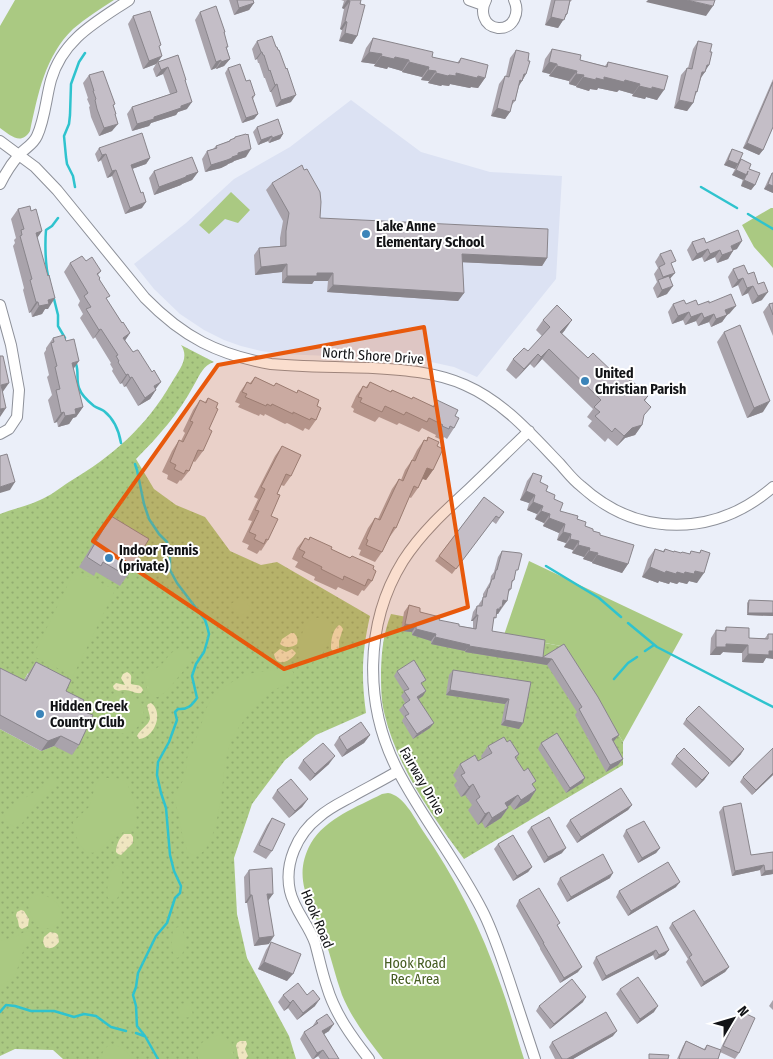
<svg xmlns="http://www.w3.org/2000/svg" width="773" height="1059" viewBox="0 0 773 1059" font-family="'Fira Sans Condensed',sans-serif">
	<defs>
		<pattern id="grass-dots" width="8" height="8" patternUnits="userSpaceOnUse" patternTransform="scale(1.25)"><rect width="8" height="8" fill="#aac982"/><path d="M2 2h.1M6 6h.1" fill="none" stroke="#91ac70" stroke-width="1.8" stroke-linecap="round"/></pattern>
		<pattern id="sand-dots" width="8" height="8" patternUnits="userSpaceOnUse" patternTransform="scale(1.25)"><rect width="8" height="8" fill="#efe6c0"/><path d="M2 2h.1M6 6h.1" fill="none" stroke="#ccc4a4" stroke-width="1.8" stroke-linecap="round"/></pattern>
	</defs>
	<rect width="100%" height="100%" fill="#ebeff9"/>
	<!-- built -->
	<path fill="#dce2f3" d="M 351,100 L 421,152 L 490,172 L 562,176 L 556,279 L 477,377 L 454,367 L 422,360 L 282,354 L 261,351 L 241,346 L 224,340 L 204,330 L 180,314 L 154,289 L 134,264 L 186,223 L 234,179 L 290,147 Z"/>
	<!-- grass -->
	<path fill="url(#grass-dots)" d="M 181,345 L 214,362 C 203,365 200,375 194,385 C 179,413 159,436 136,459 L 154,489 L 176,505 L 205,517 L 230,551 L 261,565 L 277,562 L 370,616 C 362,651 361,677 366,713 L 316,735 L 285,760 L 252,804 L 234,858 L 237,914 L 247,958 L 289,1036 L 296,1059 L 63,1059 L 53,1050 L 15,1049 L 0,1056 L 0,729 L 41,751 L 54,746 L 28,673 L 18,691 L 0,682 L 0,514 C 13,509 27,506 40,500 C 50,496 60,488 69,482 C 113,456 146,427 172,382 C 179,370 190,358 181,345 Z
		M 391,614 L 566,647 L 623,742 L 623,765 L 464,859 C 432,816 396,765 384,712 C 381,699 381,684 381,670 C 382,649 383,635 391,614 Z"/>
	<!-- sand -->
	<path fill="url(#sand-dots)" d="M 339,625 L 341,626 L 343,629 L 339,641 L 339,648 L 338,651 L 335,653 L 331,649 C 331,641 332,630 339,625 Z
		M 291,633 L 294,633 C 298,637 298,640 297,644 C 292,648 284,648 280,644 L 282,639 Z
		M 280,649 L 286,652 L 292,649 L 296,653 C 290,662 276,668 274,654 Z
		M 127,672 C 134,675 130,679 131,684 C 136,686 140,683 143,690 L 141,693 C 135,694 131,690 125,690 C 120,690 119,692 114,689 L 113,686 L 116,683 L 125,685 L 121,678 L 123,674 Z
		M 151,703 C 164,712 155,738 139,739 L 137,736 C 140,729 148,726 150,719 C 150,715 148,710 147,706 L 148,704 Z
		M 124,834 L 131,834 L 133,837 L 133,843 L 121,855 L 118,854 L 116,852 C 116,846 119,838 124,834 Z
		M 21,910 L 24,911 L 29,919 L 28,926 L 22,929 C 18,927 19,925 18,921 C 18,919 16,918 16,915 L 17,912 Z
		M 50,932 L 56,933 L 58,935 L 59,942 C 55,947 51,950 45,947 L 43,942 L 44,937 Z
		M 240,1041 L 246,1041 L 247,1044 L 245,1049 L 248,1056 L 246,1059 L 239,1059 C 237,1055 238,1050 236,1046 L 237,1043 Z"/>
	<!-- park -->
	<path fill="#aac982" d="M 15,0 L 114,0 C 100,9 86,18 73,29 C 45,56 38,94 30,131 C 21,146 10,135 0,128 L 0,26 Z
		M 231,192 L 250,210 L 238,223 L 225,219 L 209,234 L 199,225 Z
		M 771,208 L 773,208 L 773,268 L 754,247 L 742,225 Z
		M 529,561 L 683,634 L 623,742 L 566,647 L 504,635 Z
		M 75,570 L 115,590 L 73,676 L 33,656 Z
		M 241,596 L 251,608 L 240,617 L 230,605 Z
		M 322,617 C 325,618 327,618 329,621 C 338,631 319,672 302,662 C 294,658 302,628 308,622 C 312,618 317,618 322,617 Z
		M 179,648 C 186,649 192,652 192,660 L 167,691 L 158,697 L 154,697 L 148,692 L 144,677 C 148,671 155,670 161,665 C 167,659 170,652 179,648 Z
		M 282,668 L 286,668 L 292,670 L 295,677 C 291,684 280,686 273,691 C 260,700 240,723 233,737 C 229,745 227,754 225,763 C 223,778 218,860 193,855 C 189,854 187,850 186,847 C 182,837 181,826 179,817 C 178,810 175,805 174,798 C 176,790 182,785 184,777 C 187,770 186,762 188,754 C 190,746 195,741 198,734 C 201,728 202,721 204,715 C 209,697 225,685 241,677 C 254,670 268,673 282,668 Z
		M 121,694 C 127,694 134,697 138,701 C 159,721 116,753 108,718 C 105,706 109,697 121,694 Z
		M 55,778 L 59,783 C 51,792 40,798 33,808 C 29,812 28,817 24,821 C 16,831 8,826 4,816 L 7,810 Z
		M 101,778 C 108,778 119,777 124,781 C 132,787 141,820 134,828 C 130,832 121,832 116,835 C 108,839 103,849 95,852 C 82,858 73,831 73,822 L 89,807 L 96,784 Z
		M 388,793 C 403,795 414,817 421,828 C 455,877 482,930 501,986 C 510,1010 516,1035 524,1059 L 383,1059 C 367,1038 352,1019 342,995 C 335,976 331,956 324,937 C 311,904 291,879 311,843 C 326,818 357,807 382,794 Z
		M 117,865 C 120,867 121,867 122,871 C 124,877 120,894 117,899 L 111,900 L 108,898 L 107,895 C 108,886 107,869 117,865 Z
		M 36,895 C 51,893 68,909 59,922 C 57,925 53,927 50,928 C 38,931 34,925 31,914 C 30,911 28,907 28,903 C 29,899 33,897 36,895 Z
		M 178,927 L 181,928 C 186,934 185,947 182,955 L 177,958 C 169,951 172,940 173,930 Z
		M 26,931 L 30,932 L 34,936 C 32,941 27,945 24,950 C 14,968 23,975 0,986 L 0,941 L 17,936 Z
		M 191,1003 L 193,1017 L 180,1018 L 178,1004 Z
		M 219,1035 C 230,1037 234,1048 233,1059 L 198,1059 C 195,1043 206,1039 219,1035 Z
		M 110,1045 C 120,1044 127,1051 132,1059 L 102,1059 C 101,1053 104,1048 110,1045 Z"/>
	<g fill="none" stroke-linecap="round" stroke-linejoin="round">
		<!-- stream -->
		<path stroke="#2fc3ce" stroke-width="2.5" d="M 75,187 L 73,176 L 67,164 L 66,157 L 64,136 L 69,124 L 70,115 L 71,84 L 79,62 L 85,53
			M 701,187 L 737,208
			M 748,214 L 773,229
			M 49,279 C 45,267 45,242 46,230 L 52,226 L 58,218
			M 54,299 L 58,315 L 58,326 L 65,338
			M 76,364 C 79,372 76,380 79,388 C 81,394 89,402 94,406 C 97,408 101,409 104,411 C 114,419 119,431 121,443
			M 135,464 L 137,470 L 144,504 L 149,519 L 159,534 L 167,542 L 170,554 L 170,570 L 177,583 L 205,620 L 207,626 L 209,634 L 207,642 L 204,652 L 196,664 L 192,676 L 197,698 C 192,705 188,710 178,709 L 175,712 L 177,720 L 169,742 L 158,762 L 157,775 L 161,793 L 166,808 L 170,855 L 174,871 L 181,886 L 180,893 L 175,898 L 167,923 L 156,936 L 138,973 L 136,987 L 133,995 L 136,1006 L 137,1026 L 145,1036 L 158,1059
			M 546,566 L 599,598 L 621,617
			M 628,623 L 657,647 L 773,707
			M 645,651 L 654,645
			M 614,679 L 628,663 L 637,657
			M 0,1012 L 6,1005 L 15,1006 L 31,1011 L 54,1011 L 74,1017 L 84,1014 L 96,1016 L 111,1027 L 126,1031
			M 136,1033 L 144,1036"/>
		<!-- minor casing -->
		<g stroke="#8d9099" stroke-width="12">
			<path id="minor" d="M 469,0 L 483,5
				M 486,0 C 480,11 483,26 498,28 C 514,29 520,12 514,0
				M 0,141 L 35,167 L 57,190 L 145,298 C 183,337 218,355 271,364 C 305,367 339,367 373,368 C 405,370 436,372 465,385 C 504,402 531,434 560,464 C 567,472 573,480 581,486 C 638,538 715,537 773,487
				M 0,184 C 5,174 12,163 19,155 C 25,148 33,145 37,136 C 45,119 46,98 51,80 C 63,39 96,22 129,0
				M 0,305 L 11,345 L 19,390 L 17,417 L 9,429 L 0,434
				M 529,431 C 509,450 489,470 469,489 C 445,511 421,533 403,561 C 364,624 364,706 398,771 C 423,819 457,861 482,910 C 493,931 500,954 508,977 C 517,1004 526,1032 535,1059
				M 369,1059 C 352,1037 335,1014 327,987 C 322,973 319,957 315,943 C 309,925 294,910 290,891 C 284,864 297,834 319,817 C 329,808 340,803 351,797 C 367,788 383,780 398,771"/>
		</g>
		<!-- minor -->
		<use href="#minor" stroke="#fff" stroke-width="10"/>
	</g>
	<!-- wall -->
	<path fill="#a9a3ab" d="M 229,0 L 253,0 L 254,3 L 249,10 L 234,15 Z
		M 341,0 L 361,0 L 357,36 L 352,44 L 339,41 L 342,30 L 340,29 L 344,9 L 342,8 L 344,1 Z
		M 551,0 L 572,0 L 570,2 L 567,14 L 558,28 L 545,25 Z
		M 200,12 L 225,32 L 224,33 L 227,49 L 230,59 L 224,66 L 216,69 L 216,68 L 211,70 L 195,20 Z
		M 133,16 L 159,48 L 162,56 L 158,62 L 178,55 L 185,81 L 187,109 L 178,112 L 176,115 L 151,123 L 149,126 L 132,131 L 127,114 L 132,107 L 170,94 L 163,74 L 156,77 L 153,69 L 156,64 L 143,69 L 128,24 Z
		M 373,38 L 432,57 L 457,63 L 461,58 L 485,78 L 478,88 L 471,87 L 470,88 L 450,84 L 449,86 L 442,85 L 441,86 L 428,83 L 429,81 L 421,80 L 422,77 L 402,72 L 402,71 L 388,67 L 387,69 L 374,66 L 375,64 L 361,62 L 366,48 Z
		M 257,41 L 291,102 L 276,107 L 271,92 L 270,92 L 265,78 L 264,78 L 259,63 L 258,63 L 257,59 L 255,60 L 252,49 Z
		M 698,41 L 710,52 L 709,65 L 701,78 L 697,92 L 695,96 L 693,103 L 687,111 L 674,108 L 681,75 L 687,68 L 688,68 L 693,49 Z
		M 552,49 L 580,60 L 605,66 L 608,62 L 668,76 L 657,100 L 646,97 L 645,99 L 632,96 L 633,94 L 619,90 L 617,92 L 598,88 L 597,90 L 590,89 L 589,91 L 576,87 L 576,86 L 569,84 L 569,81 L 549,76 L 550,74 L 542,72 L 545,59 Z
		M 516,50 L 528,61 L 526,74 L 519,86 L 515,101 L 511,106 L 510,112 L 505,119 L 491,116 L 499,84 L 505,76 L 506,76 L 510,58 Z
		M 228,68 L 246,81 L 255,95 L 253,99 L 258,114 L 254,119 L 242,123 L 225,73 Z
		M 89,75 L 114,106 L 115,115 L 112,131 L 99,136 L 91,117 L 89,107 L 90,106 L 87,99 L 88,98 L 83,83 Z
		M 773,79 L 773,127 L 763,150 L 759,155 L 743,148 Z
		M 257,127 L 283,134 L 280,139 L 269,143 L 268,141 L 258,145 L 253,132 Z
		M 235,137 L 246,157 L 234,161 L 233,162 L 228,164 L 227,165 L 221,168 L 205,172 L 202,159 L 207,151 L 213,149 L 216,146 L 229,141 L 230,140 L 234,139 Z
		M 99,148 L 150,158 L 146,164 L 132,169 L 141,193 L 142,208 L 125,214 L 112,176 L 107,178 L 101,160 L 98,162 L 95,154 Z
		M 732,149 L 749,169 L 755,185 L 751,190 L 741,186 L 743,179 L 732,175 L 735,169 L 724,165 L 729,154 Z
		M 154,171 L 198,172 L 192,180 L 182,184 L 181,185 L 154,195 L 149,178 Z
		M 772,173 L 773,173 L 773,193 L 764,189 L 769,178 Z
		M 272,183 L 320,218 L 547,258 L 542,266 L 462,262 L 464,293 L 458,301 L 327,292 L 328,281 L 314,281 L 312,284 L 282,283 L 282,272 L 255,275 L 254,255 L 259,248 L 280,246 L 280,238 L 283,221 L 266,190 Z
		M 18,209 L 31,211 L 42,231 L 37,238 L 48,309 L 45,309 L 42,314 L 32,317 L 31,312 L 29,313 L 23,290 L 24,288 L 13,246 L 15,243 L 14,240 L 16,238 L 11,219 Z
		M 692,242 L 706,243 L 737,249 L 733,250 L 728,259 L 717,263 L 715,257 L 704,262 L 702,257 L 692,261 L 687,250 Z
		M 660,254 L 672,266 L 667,294 L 657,298 L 653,288 L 657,282 L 654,274 L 658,268 L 655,262 Z
		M 86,261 L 101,271 L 98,275 L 107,300 L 122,323 L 130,333 L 125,340 L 156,389 L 150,399 L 138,406 L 126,386 L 124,387 L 122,383 L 120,384 L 112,371 L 113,369 L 110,364 L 111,363 L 95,337 L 93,339 L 80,318 L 83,314 L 78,305 L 80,301 L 64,272 L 70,263 Z
		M 733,269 L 748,274 L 758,284 L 762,300 L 752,304 L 748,293 L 742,296 L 738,285 L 732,288 L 728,277 Z
		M 709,303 L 730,313 L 727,315 L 722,322 L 711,327 L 709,322 L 698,326 L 696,321 L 685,325 L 683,320 L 672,324 L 668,312 L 673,304 L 698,305 Z
		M 773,303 L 773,336 L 763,312 L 769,304 Z
		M 543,320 L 565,330 L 562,334 L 588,358 L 617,376 L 630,381 L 648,396 L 645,401 L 642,425 L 635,435 L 625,438 L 617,446 L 608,438 L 605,442 L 588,426 L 592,421 L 587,417 L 593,409 L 542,359 L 534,368 L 530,364 L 516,379 L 506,370 L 513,359 L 528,351 L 542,336 L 536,330 Z
		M 724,332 L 763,412 L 747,418 L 717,342 Z
		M 53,338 L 73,370 L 83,407 L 76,417 L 73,418 L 69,424 L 58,427 L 57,422 L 54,423 L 48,400 L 52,395 L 47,377 L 49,375 L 44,353 L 46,350 L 46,348 Z
		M 255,377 L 274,386 L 276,383 L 317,406 L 316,420 L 309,430 L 305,428 L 303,431 L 287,423 L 285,424 L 265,414 L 264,416 L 260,414 L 259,416 L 238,407 L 240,404 L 235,402 L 240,392 L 247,382 L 250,383 Z
		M 370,382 L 390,392 L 392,390 L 412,399 L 433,406 L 437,400 L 455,416 L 454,428 L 447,439 L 444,437 L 442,440 L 435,437 L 436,435 L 422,428 L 419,432 L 399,423 L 397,425 L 379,417 L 375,422 L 353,412 L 354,409 L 351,407 L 356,396 L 363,386 L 366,387 Z
		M 208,398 L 209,429 L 203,451 L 195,462 L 193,461 L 189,471 L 181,481 L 180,480 L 177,484 L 167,479 L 168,475 L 162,472 L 172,451 L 179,440 L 181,441 L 185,433 L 183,431 L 193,410 L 200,400 L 205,402 Z
		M 428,437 L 437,446 L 433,470 L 426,480 L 423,479 L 418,488 L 411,498 L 409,497 L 396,528 L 389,538 L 382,552 L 375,562 L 359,555 L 361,550 L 358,549 L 368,528 L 375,518 L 378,519 L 392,489 L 399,479 L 401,480 L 405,470 L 412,460 L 417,450 L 424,440 L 426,441 Z
		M 282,446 L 291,476 L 284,486 L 281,485 L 277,494 L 271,516 L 268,540 L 261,551 L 260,550 L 257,554 L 247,549 L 249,545 L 242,542 L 252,521 L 248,520 L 258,499 L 254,497 L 275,456 Z
		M 533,473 L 546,491 L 554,499 L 560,511 L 577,519 L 585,526 L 600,535 L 628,564 L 622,573 L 592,563 L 592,562 L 583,559 L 584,557 L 572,553 L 573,550 L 564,547 L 566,543 L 557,540 L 559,533 L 543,526 L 544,523 L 535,519 L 537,514 L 527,510 L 529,503 L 520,500 L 527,481 Z
		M 484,497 L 504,512 L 496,524 L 492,521 L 452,574 L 435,561 Z
		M 111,516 L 127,576 L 120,586 L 96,572 L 94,576 L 79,567 L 103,527 Z
		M 310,537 L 331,549 L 350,558 L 352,556 L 373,569 L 372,581 L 364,591 L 362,590 L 358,596 L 338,587 L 336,590 L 314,580 L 315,577 L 295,567 L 298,562 L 292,559 L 297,548 L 305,538 L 308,540 Z
		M 655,549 L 663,551 L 665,549 L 673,552 L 681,553 L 682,552 L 690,554 L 691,551 L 699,553 L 701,550 L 697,583 L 689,581 L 687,584 L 679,582 L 677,584 L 670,582 L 669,584 L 659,581 L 658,583 L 642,577 L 648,559 Z
		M 502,551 L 515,574 L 514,580 L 511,584 L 511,589 L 508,593 L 507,601 L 498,614 L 497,614 L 493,621 L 492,631 L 543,657 L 564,644 L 623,759 L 618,765 L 606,772 L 575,715 L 577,712 L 547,665 L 465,652 L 465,651 L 431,644 L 431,641 L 412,635 L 412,632 L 401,631 L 404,612 L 409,605 L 420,612 L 439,620 L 459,626 L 473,628 L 473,621 L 471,621 L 473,612 L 477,606 L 478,606 L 479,604 L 483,598 L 483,594 L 490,582 L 491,576 L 494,572 L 498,557 Z
		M 749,600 L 773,601 L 773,616 L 747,615 L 747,603 Z
		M 726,627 L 749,638 L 765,638 L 768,634 L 766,658 L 763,663 L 742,662 L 742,653 L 723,652 L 720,655 L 710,655 L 711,638 L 716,630 L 724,631 Z
		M 36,662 L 66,691 L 83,702 L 87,713 L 79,745 L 72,755 L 54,746 L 41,751 L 0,729 L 0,668 L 24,680 Z
		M 453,670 L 531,682 L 523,723 L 519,729 L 501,725 L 505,704 L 446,695 L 449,675 Z
		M 397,671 L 422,685 L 423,696 L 419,699 L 430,728 L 413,739 L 402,721 L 404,717 L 399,710 L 403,705 L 405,703 L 401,696 L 404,692 L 394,676 Z
		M 686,719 L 741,754 L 729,767 L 683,724 Z
		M 370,735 L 364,743 L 342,757 L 334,745 L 339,737 Z
		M 507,742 L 519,754 L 516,759 L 536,790 L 529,801 L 514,810 L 510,805 L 507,807 L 508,808 L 501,818 L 485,828 L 482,822 L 478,825 L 468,810 L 472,805 L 465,795 L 461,797 L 454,785 L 457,781 L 453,775 L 460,764 L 478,761 L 482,759 L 481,756 L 488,746 Z
		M 541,743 L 582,783 L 566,793 L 538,749 Z
		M 676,756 L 709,773 L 704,780 L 696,788 L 671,764 Z
		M 303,760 L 329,764 L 310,781 L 298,768 Z
		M 773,775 L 752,795 L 740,782 L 743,777 Z
		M 277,790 L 308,799 L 302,807 L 289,818 L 272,798 Z
		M 632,805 L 628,810 L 577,843 L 566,826 L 570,820 Z
		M 723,807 L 751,855 L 773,852 L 773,874 L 761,876 L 760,870 L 732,876 L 719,812 Z
		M 272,818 L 272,851 L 266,859 L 253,852 L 267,825 Z
		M 531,827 L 562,853 L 544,863 L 527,832 Z
		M 626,830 L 660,848 L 656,853 L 638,863 L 623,836 Z
		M 498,844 L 532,867 L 528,872 L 513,881 L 494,849 Z
		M 249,870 L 268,900 L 269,944 L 254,946 L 247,903 L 245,903 L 244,877 Z
		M 560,878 L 610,878 L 567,902 L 557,884 Z
		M 676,887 L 628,916 L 616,897 L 619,891 Z
		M 519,900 L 558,926 L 578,972 L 560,983 L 540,949 L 540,948 L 516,906 Z
		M 672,923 L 729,967 L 725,972 L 701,987 L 686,962 L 688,959 L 669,928 Z
		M 657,926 L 669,950 L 665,955 L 655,960 L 653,955 L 602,981 L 593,963 L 596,957 Z
		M 271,942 L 287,981 L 258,969 L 266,950 Z
		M 620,989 L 654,1012 L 637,1024 L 616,994 Z
		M 283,995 L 315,1006 L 297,1020 L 288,1008 L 284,1011 L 278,1002 Z
		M 773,1000 L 773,1010 L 769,1006 Z
		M 583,1002 L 550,1029 L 536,1011 L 539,1006 Z
		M 740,1011 L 739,1053 L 735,1059 L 720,1052 L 718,1059 L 677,1059 L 683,1046 L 686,1041 L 704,1049 L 707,1045 L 720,1050 L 736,1017 Z
		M 316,1021 L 329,1031 L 324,1034 L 339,1059 L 320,1059 L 318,1056 L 314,1059 L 312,1059 L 300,1039 L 304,1032 L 312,1027 Z
		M 613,1036 L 573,1059 L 555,1059 L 549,1047 L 552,1042 Z"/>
	<!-- shaded-wall -->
	<path fill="#89858b" d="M 347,0 L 350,1 L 344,9 L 342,8 Z
		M 648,0 L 687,0 L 713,6 L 706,16 L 646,2 Z
		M 254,3 L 249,10 L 234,15 L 239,8 Z
		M 566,14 L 567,14 L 558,28 L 545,25 L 551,17 Z
		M 345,21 L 347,22 L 342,30 L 340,29 Z
		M 345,33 L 357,36 L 352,44 L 339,41 Z
		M 261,52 L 262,52 L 257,59 L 255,60 Z
		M 369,52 L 382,54 L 375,64 L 361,62 Z
		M 162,56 L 156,64 L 143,69 L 149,61 Z
		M 381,56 L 395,57 L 409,60 L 402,71 L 388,67 L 387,69 L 374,66 Z
		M 230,59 L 224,66 L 216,69 L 221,62 Z
		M 221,60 L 216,68 L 211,70 L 216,62 Z
		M 409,62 L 429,67 L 422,77 L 402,72 Z
		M 549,62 L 557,64 L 550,74 L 542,72 Z
		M 707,65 L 709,65 L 704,72 L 705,72 L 699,80 L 697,80 Z
		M 557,66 L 577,71 L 569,81 L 549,76 Z
		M 168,67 L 163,74 L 156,77 L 161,70 Z
		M 428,70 L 436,71 L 429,81 L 421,80 Z
		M 436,73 L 449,75 L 456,73 L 485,78 L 478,88 L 471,87 L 470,88 L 450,84 L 449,86 L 442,85 L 441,86 L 428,83 Z
		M 524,74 L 526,74 L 522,81 L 517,88 L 515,88 Z
		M 576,74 L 584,75 L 576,86 L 569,84 Z
		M 583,77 L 596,78 L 604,77 L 625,80 L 640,84 L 633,94 L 619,90 L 617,92 L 598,88 L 597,90 L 590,89 L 589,91 L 576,87 Z
		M 277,84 L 271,92 L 270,92 L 275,85 Z
		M 639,86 L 652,87 L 664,90 L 657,100 L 646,97 L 645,99 L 632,96 Z
		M 296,95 L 291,102 L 276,107 L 281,100 Z
		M 679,100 L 693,103 L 687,111 L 674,108 Z
		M 192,102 L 187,109 L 178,112 L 176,115 L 151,123 L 149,126 L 132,131 L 137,124 L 181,106 Z
		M 497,108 L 510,112 L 505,119 L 491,116 Z
		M 258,114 L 254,119 L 242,123 L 246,118 Z
		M 118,124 L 112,131 L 99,136 L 104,128 Z
		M 283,134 L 280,139 L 269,143 L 272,138 Z
		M 272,136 L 268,141 L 258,145 L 261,140 Z
		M 747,143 L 763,150 L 759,155 L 743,148 Z
		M 251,149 L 246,157 L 234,161 L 233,162 L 228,164 L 227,165 L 221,168 L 205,172 L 211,165 L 232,157 L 238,153 Z
		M 106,154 L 101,160 L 98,162 L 102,155 Z
		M 150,158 L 146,164 L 126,171 L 131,165 Z
		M 728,160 L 738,164 L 735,169 L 724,165 Z
		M 116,170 L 112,176 L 107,178 L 112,171 Z
		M 736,170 L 747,175 L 743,180 L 732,175 Z
		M 198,172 L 192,180 L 182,184 L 181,185 L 154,195 L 159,187 L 186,176 Z
		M 744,180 L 755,185 L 751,190 L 741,186 Z
		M 768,184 L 773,186 L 773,193 L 764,189 Z
		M 146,202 L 142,208 L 125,214 L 130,208 Z
		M 42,231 L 35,241 L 36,233 Z
		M 742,241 L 737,249 L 725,253 L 731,246 Z
		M 708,249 L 702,257 L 692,261 L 697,254 Z
		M 720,250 L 715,257 L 704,262 L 710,254 Z
		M 733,251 L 728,259 L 717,263 L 722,255 Z
		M 462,254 L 547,258 L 542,266 L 457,262 Z
		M 287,264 L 282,272 L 255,275 L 261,267 Z
		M 317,273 L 333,273 L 328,281 L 314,281 L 312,284 L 282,283 L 287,276 Z
		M 675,273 L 669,280 L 659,283 L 663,277 Z
		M 743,278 L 738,285 L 732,288 L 738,280 Z
		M 333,285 L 464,293 L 458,301 L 327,292 Z
		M 673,286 L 667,294 L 657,298 L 662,290 Z
		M 753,286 L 748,293 L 742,296 L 747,288 Z
		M 768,292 L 762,300 L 752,304 L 758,296 Z
		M 55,298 L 48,309 L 45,309 L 42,314 L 32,317 L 39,306 L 48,300 Z
		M 36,302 L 38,302 L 31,312 L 29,313 Z
		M 736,306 L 730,313 L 727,315 L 722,322 L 711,327 L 716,319 L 725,310 Z
		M 689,312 L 683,320 L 672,324 L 678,316 Z
		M 702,313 L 696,321 L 685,325 L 691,317 Z
		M 714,314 L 709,322 L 698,326 L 704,318 Z
		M 572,320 L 565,330 L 553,343 L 560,332 Z
		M 101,329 L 95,337 L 93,339 L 99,330 Z
		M 130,333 L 124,342 L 123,338 Z
		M 549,349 L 542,359 L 534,368 L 541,357 Z
		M 538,354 L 530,364 L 516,379 L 524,369 Z
		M 79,361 L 72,371 L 72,363 Z
		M 128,374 L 122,383 L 120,384 L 126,375 Z
		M 132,377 L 126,386 L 124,387 L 130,378 Z
		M 161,382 L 154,391 L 154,386 Z
		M 9,383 L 2,393 L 1,385 Z
		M 156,390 L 150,399 L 138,406 L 145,398 Z
		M 770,401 L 763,412 L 747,418 L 754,408 Z
		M 83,407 L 76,417 L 73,418 L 69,424 L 58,427 L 65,416 L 75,409 Z
		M 6,408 L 0,417 L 0,409 Z
		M 64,412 L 57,422 L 54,423 L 61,413 Z
		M 642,425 L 635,435 L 625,438 L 617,446 L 624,436 L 632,428 Z
		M 427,468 L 433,470 L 426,480 L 420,478 Z
		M 15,482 L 10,490 L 0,493 L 0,487 Z
		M 526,491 L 535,495 L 529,503 L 520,500 Z
		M 533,502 L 543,506 L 537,514 L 527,510 Z
		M 541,511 L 550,514 L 544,523 L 535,519 Z
		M 549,518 L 565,524 L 559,533 L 543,526 Z
		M 563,532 L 571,534 L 566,543 L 557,540 Z
		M 570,539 L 579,541 L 573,550 L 564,547 Z
		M 578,545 L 590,548 L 584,557 L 572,553 Z
		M 589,551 L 598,553 L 592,562 L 583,559 Z
		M 597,555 L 628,564 L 622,573 L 592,563 Z
		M 650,567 L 666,571 L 677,572 L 695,571 L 704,573 L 697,583 L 689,581 L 687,584 L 679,582 L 677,584 L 670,582 L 669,584 L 659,581 L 658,583 L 642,577 Z
		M 503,600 L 507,601 L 502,607 Z
		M 500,607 L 502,607 L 498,614 L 497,614 L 497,609 Z
		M 748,613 L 773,613 L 773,616 L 747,615 Z
		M 476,615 L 478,615 L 473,621 L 471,621 Z
		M 405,624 L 416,626 L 412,632 L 401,631 Z
		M 416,629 L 436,634 L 431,641 L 412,635 Z
		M 435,637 L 470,645 L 465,651 L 431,644 Z
		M 726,644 L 748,645 L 742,653 L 723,652 L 720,655 L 710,655 L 716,647 Z
		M 469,646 L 552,659 L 547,665 L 465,652 Z
		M 769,651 L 773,651 L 773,659 L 766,658 L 763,663 L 742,662 L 748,654 Z
		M 450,690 L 509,699 L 505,704 L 446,695 Z
		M 426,691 L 423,696 L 414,702 L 417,697 Z
		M 505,720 L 523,723 L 519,729 L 501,725 Z
		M 434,723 L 430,728 L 413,739 L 417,734 Z
		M 370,735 L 364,743 L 342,757 L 347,750 Z
		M 619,735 L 614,741 L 607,745 L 612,739 Z
		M 61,736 L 54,746 L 41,751 L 48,741 Z
		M 744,749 L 741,754 L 729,767 L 732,762 Z
		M 335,756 L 329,764 L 310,781 L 315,774 Z
		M 623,759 L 618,765 L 606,772 L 610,765 Z
		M 709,773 L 704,780 L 696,788 L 702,780 Z
		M 773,773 L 773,775 L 752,795 L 756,790 Z
		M 585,778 L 582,783 L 566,793 L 570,788 Z
		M 473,784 L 465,795 L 461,797 L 469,787 Z
		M 536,790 L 529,801 L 514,810 L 521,800 Z
		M 518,795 L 510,805 L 498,813 L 505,803 Z
		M 308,799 L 302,807 L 289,818 L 295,811 Z
		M 632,805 L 628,810 L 577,843 L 581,837 Z
		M 508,808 L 501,818 L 485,828 L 492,818 Z
		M 489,812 L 482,822 L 478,825 L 485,814 Z
		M 566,848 L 562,853 L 544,863 L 548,857 Z
		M 660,848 L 656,853 L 638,863 L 642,858 Z
		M 764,865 L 760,870 L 732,876 L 735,871 Z
		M 532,867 L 528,872 L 513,881 L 517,876 Z
		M 773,870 L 773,874 L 761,876 L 765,871 Z
		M 613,873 L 610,878 L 567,902 L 571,897 Z
		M 680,882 L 676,887 L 628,916 L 631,911 Z
		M 267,894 L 273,894 L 268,901 Z
		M 250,895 L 252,895 L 247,903 L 245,903 Z
		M 274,936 L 269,944 L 254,946 L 259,938 Z
		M 656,950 L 653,955 L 602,981 L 606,976 Z
		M 669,950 L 665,955 L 655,960 L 659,955 Z
		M 264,962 L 293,974 L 287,981 L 258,969 Z
		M 582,967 L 578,972 L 560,983 L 564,978 Z
		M 729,967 L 725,972 L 701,987 L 704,982 Z
		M 586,997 L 583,1002 L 550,1029 L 554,1024 Z
		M 320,999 L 315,1006 L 297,1020 L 303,1013 Z
		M 293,1000 L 288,1008 L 284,1011 L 290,1003 Z
		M 658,1006 L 654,1012 L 637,1024 L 640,1019 Z
		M 334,1024 L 329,1031 L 318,1038 L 322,1031 Z
		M 617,1031 L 613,1036 L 573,1059 L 567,1059 Z
		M 323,1050 L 318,1056 L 313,1059 L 317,1053 Z"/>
	<!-- building -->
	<path fill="#c4bec7" stroke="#89858b" d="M 237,0 L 253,0 L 254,3 L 239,8 Z
		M 347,0 L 361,0 L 360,4 L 365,5 L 357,36 L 345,33 L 347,22 L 345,21 L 350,1 Z
		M 555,0 L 570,0 L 567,14 L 566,14 L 564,20 L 551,17 Z
		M 687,0 L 715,0 L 713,6 Z
		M 216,6 L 225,32 L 224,32 L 228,47 L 226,47 L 230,59 L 221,62 L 221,60 L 216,62 L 200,12 Z
		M 150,11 L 161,45 L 159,46 L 162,56 L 149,61 L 133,16 Z
		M 272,36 L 276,47 L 277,47 L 278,50 L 279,50 L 286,69 L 287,68 L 296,95 L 281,100 L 277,84 L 275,85 L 270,70 L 269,71 L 264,55 L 263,55 L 262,52 L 261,52 L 257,41 Z
		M 373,38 L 433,52 L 432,57 L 459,63 L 461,58 L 488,65 L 485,78 L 478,76 L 477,78 L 456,73 L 456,76 L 449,75 L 448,76 L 436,73 L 436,71 L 428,70 L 429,67 L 409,62 L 409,60 L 395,57 L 394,59 L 381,56 L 382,54 L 369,52 Z
		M 698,41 L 712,44 L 710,52 L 712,52 L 709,65 L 707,65 L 705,72 L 702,72 L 697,92 L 696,91 L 693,103 L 679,100 L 687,68 L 692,69 Z
		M 552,49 L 581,55 L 580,60 L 607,67 L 608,62 L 668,76 L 664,90 L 652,87 L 652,89 L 639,86 L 640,84 L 625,80 L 624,82 L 604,77 L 604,80 L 596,78 L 596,80 L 583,77 L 584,75 L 576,74 L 577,71 L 557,66 L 557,64 L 549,62 Z
		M 516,50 L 529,53 L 528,61 L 530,61 L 526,74 L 524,74 L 522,81 L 520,80 L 515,101 L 513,100 L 510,112 L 497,108 L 505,76 L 509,77 Z
		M 178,55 L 186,80 L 185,80 L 192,102 L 181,106 L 181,108 L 154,117 L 154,119 L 137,124 L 132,107 L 177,92 L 168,67 L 161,70 L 158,62 Z
		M 240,64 L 246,81 L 250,80 L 255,95 L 252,97 L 258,114 L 246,118 L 228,68 Z
		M 103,71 L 115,104 L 113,105 L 116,114 L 115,114 L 118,124 L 104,128 L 97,109 L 95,100 L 96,99 L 93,91 L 94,91 L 89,75 Z
		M 773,82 L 773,127 L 763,150 L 747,143 Z
		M 278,119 L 283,134 L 272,138 L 272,136 L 261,140 L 257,127 Z
		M 142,133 L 150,158 L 131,165 L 141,193 L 143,192 L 146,202 L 130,208 L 116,170 L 112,171 L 106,154 L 102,155 L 99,148 Z
		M 246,134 L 247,135 L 248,134 L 251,149 L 238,153 L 238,155 L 232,157 L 232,158 L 227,160 L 211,165 L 207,151 L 217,148 L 216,146 L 230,141 L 230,140 L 235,138 L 235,137 Z
		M 732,149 L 743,153 L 738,164 L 728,160 Z
		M 192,157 L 198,172 L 186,176 L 186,177 L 159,187 L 154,171 Z
		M 741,159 L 751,164 L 749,169 L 760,173 L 755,185 L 744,180 L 748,171 L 747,175 L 736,170 Z
		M 302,165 L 304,170 L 307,169 L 320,192 L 321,202 L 320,218 L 548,229 L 547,258 L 462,254 L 464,293 L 333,285 L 333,273 L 317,273 L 317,276 L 287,276 L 287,264 L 261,267 L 259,248 L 286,246 L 286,231 L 289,213 L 272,183 Z
		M 772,173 L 773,173 L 773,186 L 768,184 Z
		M 30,206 L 31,211 L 36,209 L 42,231 L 36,233 L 48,276 L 49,275 L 55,298 L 48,300 L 49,304 L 39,306 L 38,302 L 36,302 L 30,280 L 32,279 L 20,236 L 22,235 L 21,230 L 24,229 L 18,209 Z
		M 738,230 L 742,241 L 731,246 L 733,251 L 722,255 L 720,250 L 710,254 L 708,249 L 697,254 L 692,242 L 704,238 L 706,243 Z
		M 671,250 L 676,261 L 671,263 L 675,273 L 663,277 L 659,267 L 665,264 L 660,254 Z
		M 82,256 L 86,261 L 92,257 L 101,271 L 97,274 L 100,278 L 99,279 L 110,296 L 106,298 L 122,323 L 123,322 L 130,333 L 123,338 L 133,352 L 137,350 L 138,350 L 152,372 L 154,370 L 161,382 L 154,386 L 156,390 L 145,398 L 132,377 L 130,378 L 128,374 L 126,375 L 118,362 L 119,361 L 116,356 L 118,355 L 101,329 L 99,330 L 86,309 L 91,307 L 84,296 L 88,293 L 70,263 Z
		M 744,265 L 748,274 L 754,272 L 758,284 L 764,282 L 768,292 L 758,296 L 753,286 L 747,288 L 743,278 L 738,280 L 733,269 Z
		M 669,276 L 673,286 L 662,290 L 658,280 Z
		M 731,294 L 736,306 L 725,310 L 727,315 L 716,319 L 714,314 L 704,318 L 702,313 L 691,317 L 689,312 L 678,316 L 673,304 L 684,300 L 686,304 L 696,300 L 698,305 L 709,301 L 709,303 Z
		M 773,303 L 773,315 L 769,304 Z
		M 557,305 L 572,320 L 560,332 L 588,358 L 593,353 L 617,376 L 621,372 L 630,381 L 631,380 L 648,396 L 644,400 L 651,407 L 644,415 L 642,425 L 632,428 L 624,436 L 615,428 L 612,432 L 595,416 L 600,412 L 594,407 L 601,400 L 549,349 L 541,357 L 538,354 L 524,369 L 513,359 L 524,348 L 528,351 L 550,327 L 543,320 Z
		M 740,325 L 770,401 L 754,408 L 724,332 Z
		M 64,335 L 66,341 L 74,339 L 79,361 L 72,363 L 83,407 L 75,409 L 76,414 L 65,416 L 64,412 L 61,413 L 56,390 L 60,389 L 55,367 L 57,366 L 51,343 L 54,342 L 53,338 Z
		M 0,356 L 3,356 L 9,383 L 1,385 L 6,408 L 0,409 L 1,413 L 0,414 Z
		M 255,377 L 274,386 L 276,383 L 297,393 L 298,390 L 319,400 L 317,406 L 321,408 L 316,420 L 311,418 L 310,420 L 293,412 L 293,414 L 272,404 L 271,406 L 267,404 L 266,406 L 245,397 L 247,394 L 242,392 L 247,382 L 251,384 Z
		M 370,382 L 391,392 L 392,390 L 412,399 L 413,397 L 434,407 L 437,400 L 458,410 L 455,416 L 459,418 L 454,428 L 450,426 L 449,429 L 442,426 L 443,425 L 429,418 L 427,422 L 406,412 L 404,415 L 385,406 L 382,412 L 360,402 L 362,398 L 358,397 L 363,386 L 367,388 Z
		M 208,398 L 218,403 L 216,408 L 218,409 L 209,429 L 212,431 L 203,451 L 198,450 L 189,471 L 186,470 L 184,474 L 174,469 L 176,465 L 170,462 L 179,440 L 183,442 L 193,422 L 190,421 L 200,400 L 206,403 Z
		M 428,437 L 439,442 L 437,446 L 443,449 L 433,470 L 427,468 L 418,488 L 414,486 L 396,528 L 394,527 L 382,552 L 366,545 L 368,540 L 366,539 L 375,518 L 380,520 L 399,479 L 403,481 L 412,460 L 415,461 L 424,440 L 427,441 Z
		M 282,446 L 301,455 L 291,476 L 286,474 L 277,494 L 280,495 L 271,516 L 278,519 L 268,540 L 266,539 L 264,544 L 254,539 L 256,535 L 249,532 L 259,511 L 255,510 L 265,489 L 261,487 Z
		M 7,454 L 15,482 L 0,487 L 0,456 Z
		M 533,473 L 542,476 L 540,482 L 548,486 L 546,491 L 555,495 L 554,499 L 563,503 L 560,511 L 578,516 L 577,519 L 586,522 L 585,526 L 593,529 L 593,531 L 600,533 L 600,535 L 634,545 L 628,564 L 597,555 L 598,553 L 589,551 L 590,548 L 578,545 L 579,541 L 570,539 L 571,534 L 563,532 L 565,524 L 549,518 L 550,514 L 541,511 L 543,506 L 533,502 L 535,495 L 526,491 Z
		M 484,497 L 504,512 L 499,518 L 496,516 L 456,569 L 439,556 Z
		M 111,516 L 149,539 L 127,576 L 103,562 L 101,566 L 87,557 Z
		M 310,537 L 332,547 L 331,549 L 350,558 L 352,556 L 374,566 L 373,569 L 376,571 L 372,581 L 368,579 L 365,586 L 344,576 L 343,580 L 321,569 L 322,567 L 302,557 L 305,552 L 299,549 L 305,538 L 309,540 Z
		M 655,549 L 664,552 L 665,549 L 674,552 L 674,551 L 681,553 L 682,552 L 690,554 L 691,551 L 700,553 L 701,550 L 710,553 L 704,573 L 695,571 L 694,574 L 685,572 L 684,574 L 677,572 L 676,574 L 666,571 L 665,573 L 650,567 Z
		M 502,551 L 520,553 L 522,554 L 518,570 L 516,570 L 514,580 L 513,580 L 512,581 L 511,589 L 509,589 L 507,601 L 503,600 L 502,607 L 500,607 L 500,609 L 497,609 L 496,618 L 494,617 L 492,631 L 545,640 L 543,657 L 564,644 L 598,697 L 619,735 L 612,739 L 623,759 L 610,765 L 579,709 L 582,707 L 552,659 L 469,646 L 470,645 L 435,637 L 436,634 L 416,629 L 416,626 L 405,624 L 409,605 L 420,608 L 420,612 L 440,617 L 439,620 L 459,624 L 459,626 L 476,629 L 478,615 L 476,615 L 477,606 L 482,606 L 483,597 L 486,597 L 488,588 L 489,588 L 492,579 L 494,579 L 496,570 L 497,570 Z
		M 749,600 L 773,601 L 773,613 L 748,613 Z
		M 726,627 L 749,628 L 749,638 L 768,639 L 768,634 L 773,634 L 773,651 L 769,651 L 769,655 L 748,654 L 748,645 L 726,644 L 726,647 L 716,647 L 716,630 L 726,631 Z
		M 414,660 L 426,680 L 421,683 L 426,691 L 417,697 L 434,723 L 417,734 L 405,716 L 409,714 L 403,705 L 410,700 L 404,691 L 409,689 L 397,671 Z
		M 36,662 L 71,680 L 66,691 L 84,700 L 83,702 L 91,706 L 87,713 L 93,715 L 79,745 L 61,736 L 48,741 L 0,715 L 0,668 L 26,681 Z
		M 453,670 L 531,682 L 523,723 L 505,720 L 509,699 L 450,690 Z
		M 699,706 L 744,749 L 732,762 L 686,719 Z
		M 361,722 L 370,735 L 347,750 L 339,737 Z
		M 557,733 L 585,778 L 570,788 L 541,743 Z
		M 504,737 L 507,742 L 510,740 L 519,754 L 515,757 L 524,771 L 528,768 L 536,781 L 532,784 L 536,790 L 521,800 L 518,795 L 505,803 L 508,808 L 492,818 L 489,812 L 485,814 L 476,800 L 480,797 L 473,784 L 469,787 L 461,775 L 465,773 L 460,764 L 475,755 L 478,761 L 492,753 L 488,746 Z
		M 323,743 L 335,756 L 315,774 L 303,760 Z
		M 684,748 L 709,773 L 702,780 L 676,756 Z
		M 773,748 L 773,773 L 756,790 L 743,777 Z
		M 291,779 L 308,799 L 295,811 L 277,790 Z
		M 621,788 L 632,805 L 581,837 L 570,820 Z
		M 741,803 L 751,855 L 773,852 L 773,870 L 765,871 L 764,865 L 735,871 L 723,807 Z
		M 549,817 L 566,848 L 548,857 L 531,827 Z
		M 272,818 L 285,824 L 272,851 L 259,845 Z
		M 644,821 L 660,848 L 642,858 L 626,830 Z
		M 513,835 L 532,867 L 517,876 L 498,844 Z
		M 603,854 L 613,873 L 571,897 L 560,878 Z
		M 668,862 L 680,882 L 631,911 L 619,891 Z
		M 272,868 L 273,894 L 267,894 L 274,936 L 259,938 L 252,895 L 250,895 L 249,870 Z
		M 539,888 L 560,923 L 557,925 L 582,967 L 564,978 L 543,943 L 544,943 L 519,900 Z
		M 694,910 L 729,967 L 704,982 L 689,957 L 692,955 L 672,923 Z
		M 657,926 L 669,950 L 659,955 L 656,950 L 606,976 L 596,957 Z
		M 271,942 L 301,954 L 293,974 L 264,962 Z
		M 638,977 L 658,1006 L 640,1019 L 620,989 Z
		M 572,979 L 586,997 L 554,1024 L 539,1006 Z
		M 298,983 L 307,995 L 313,990 L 320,999 L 303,1013 L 293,1000 L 290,1003 L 283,995 Z
		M 740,1011 L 755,1018 L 739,1053 L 723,1046 Z
		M 606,1012 L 617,1031 L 567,1059 L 562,1059 L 552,1042 Z
		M 327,1014 L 334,1024 L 322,1031 L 339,1059 L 329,1059 L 323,1050 L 317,1053 L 304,1032 L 318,1023 L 316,1021 Z
		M 686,1041 L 705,1050 L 707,1045 L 721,1050 L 718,1059 L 680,1059 L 679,1058 Z
		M 649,1054 L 669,1055 L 668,1059 L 649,1059 Z"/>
	<!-- marked area -->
	<path fill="#e8590c" fill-opacity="0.2" stroke="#e8590c" stroke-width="4" stroke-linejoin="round" d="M 424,327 L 468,607 L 284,669 L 93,541 L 218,365 Z"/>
	<!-- markers -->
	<g fill="#3b84b9" stroke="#fff" stroke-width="2">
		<circle cx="366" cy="234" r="5"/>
		<circle cx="585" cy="381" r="5"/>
		<circle cx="109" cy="558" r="5"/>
		<circle cx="40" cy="714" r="5"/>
	</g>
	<g text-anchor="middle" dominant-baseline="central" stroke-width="4" stroke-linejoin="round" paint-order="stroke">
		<!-- poi labels -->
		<g font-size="14" font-weight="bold" fill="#121316" stroke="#fff" text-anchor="start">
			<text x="376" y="226">Lake Anne<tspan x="376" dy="16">Elementary School</tspan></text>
			<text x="595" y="373">United<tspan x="595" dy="16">Christian Parish</tspan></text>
			<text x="119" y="550">Indoor Tennis<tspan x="119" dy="16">(private)</tspan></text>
			<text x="50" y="706">Hidden Creek<tspan x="50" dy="16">Country Club</tspan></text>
		</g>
		<!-- street labels -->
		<g font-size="14" fill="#121316" stroke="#fff">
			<text transform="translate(373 356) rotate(4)">North Shore Drive</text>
			<text transform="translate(422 781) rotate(60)">Fairway Drive</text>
			<text transform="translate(317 919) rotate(67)">Hook Road</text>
		</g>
		<!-- park labels -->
		<g font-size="14" fill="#465d22" stroke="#fff">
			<text x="415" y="963">Hook Road<tspan x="415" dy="16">Rec Area</tspan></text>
		</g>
	</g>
	<!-- north arrow -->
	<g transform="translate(733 1019) rotate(52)" stroke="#ffffff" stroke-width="4" paint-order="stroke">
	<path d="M0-4L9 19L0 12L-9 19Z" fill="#121316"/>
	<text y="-8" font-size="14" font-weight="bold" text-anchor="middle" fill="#121316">N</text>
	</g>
</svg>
